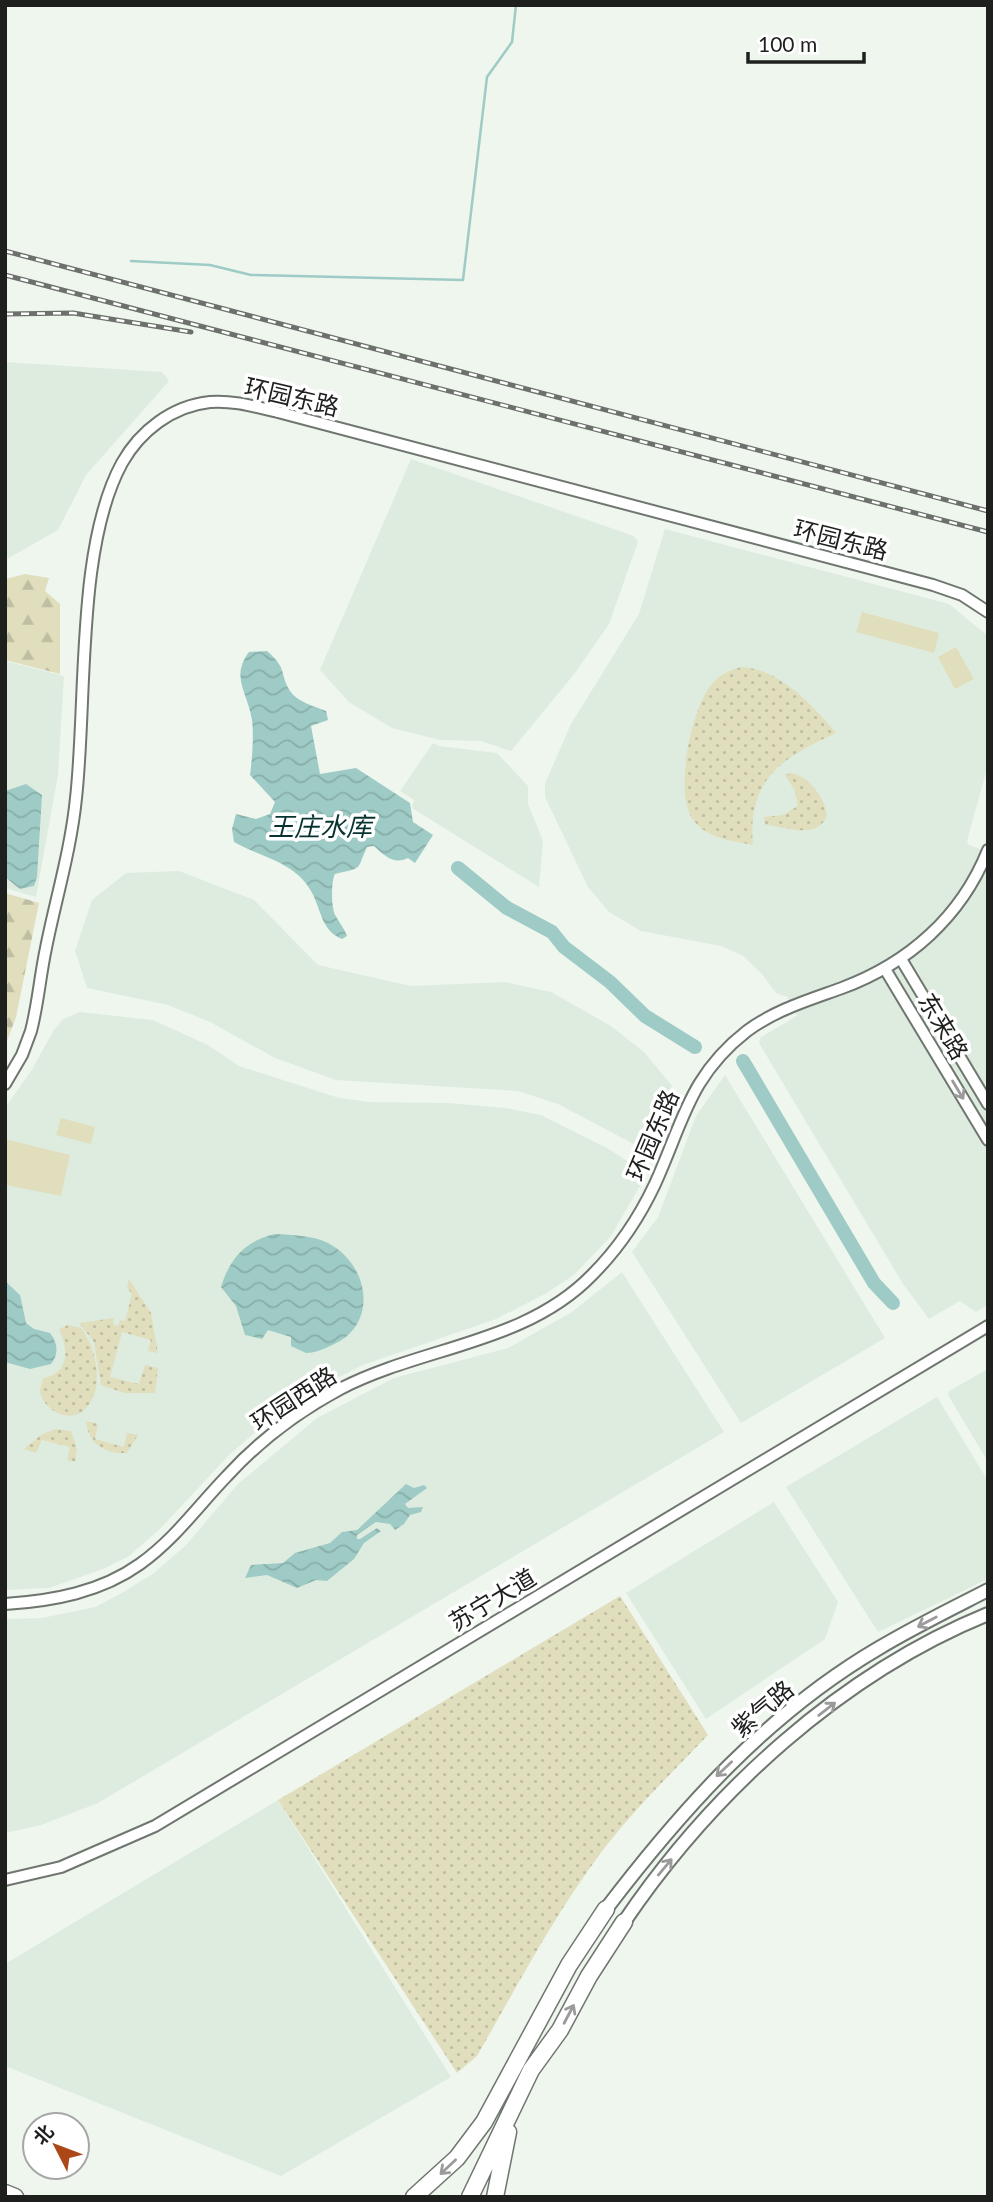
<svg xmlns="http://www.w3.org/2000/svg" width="993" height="2202" viewBox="0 0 993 2202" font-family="Lato,'Noto Sans SC',sans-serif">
	<defs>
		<pattern id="grass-dots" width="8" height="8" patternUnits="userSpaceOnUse" patternTransform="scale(1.75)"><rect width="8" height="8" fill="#e0debd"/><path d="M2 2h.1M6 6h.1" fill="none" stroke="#c0bea2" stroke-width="1.8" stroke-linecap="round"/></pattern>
		<pattern id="forest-firs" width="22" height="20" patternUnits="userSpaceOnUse" patternTransform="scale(1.75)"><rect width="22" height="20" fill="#e0debd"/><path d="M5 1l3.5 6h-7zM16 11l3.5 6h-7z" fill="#c0bea2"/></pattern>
		<pattern id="water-waves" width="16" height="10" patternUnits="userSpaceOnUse" patternTransform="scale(1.75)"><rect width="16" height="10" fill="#9ecbc5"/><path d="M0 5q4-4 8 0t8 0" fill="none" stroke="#88aea9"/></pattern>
	</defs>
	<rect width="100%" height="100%" fill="#eef6ee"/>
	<!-- built -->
	<path fill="#deecdf" d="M 5,362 L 162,372 L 169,381 L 86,475 L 58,530 L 5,560 Z
		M 411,459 L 634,536 L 638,542 L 609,624 L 575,673 L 511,751 L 481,741 L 440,740 L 392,728 L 349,702 L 320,670 Z
		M 665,529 L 949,604 L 988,636 L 988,765 L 967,841 L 969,845 L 988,852 L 988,1305 L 976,1312 L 960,1301 L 929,1319 L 903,1284 L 759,1043 L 761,1037 L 797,1016 L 787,997 L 776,993 L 762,974 L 743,956 L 721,946 L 641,931 L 609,912 L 588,887 L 545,797 L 545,784 L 571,724 L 639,614 Z
		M 5,661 L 64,676 L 58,775 L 36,897 L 5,888 Z
		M 433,743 L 439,746 L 497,753 L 528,786 L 528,804 L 543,841 L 539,887 L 412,808 L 414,800 L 400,791 Z
		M 179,871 L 254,900 L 318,965 L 411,986 L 505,982 L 551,992 L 611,1026 L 645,1053 L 672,1086 L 643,1149 L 558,1104 L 518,1091 L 336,1080 L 275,1058 L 210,1022 L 168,1005 L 87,988 L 75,951 L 92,900 L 126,873 Z
		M 80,1012 L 153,1020 L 208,1045 L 239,1066 L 339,1098 L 370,1102 L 448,1103 L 506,1108 L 541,1115 L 607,1148 L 632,1164 L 643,1177 L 640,1186 L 611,1236 L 574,1275 L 545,1294 L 496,1319 L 363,1365 L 314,1390 L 268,1421 L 230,1454 L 161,1528 L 129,1556 L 103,1569 L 49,1588 L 5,1590 L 5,1108 L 31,1071 L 54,1030 L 63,1019 Z
		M 725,1075 L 885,1338 L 741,1423 L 632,1252 L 658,1217 L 696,1116 Z
		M 622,1272 L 724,1432 L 98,1803 L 41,1825 L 5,1833 L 5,1619 L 42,1618 L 95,1607 L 120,1594 L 154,1573 L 186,1545 L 238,1484 L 317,1418 L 394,1378 L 508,1348 L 572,1312 Z
		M 988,1369 L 988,1462 L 948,1395 L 949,1391 Z
		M 937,1397 L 988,1481 L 988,1579 L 878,1632 L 786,1487 Z
		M 774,1502 L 838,1602 L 825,1639 L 706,1719 L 626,1593 Z
		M 278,1800 L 451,2077 L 281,2176 L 5,2066 L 5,1964 Z"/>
	<!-- grass -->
	<path fill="url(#grass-dots)" d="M 741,667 C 778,668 814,706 836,733 C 782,758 747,779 753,845 C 733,841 708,839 694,821 C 673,795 691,712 710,686 C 718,675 728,671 741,667 Z
		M 791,773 C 808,775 826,799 827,816 C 816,841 785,826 765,825 L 764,817 L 783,815 L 798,806 L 795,791 L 785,775 Z
		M 129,1279 L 151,1313 L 158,1353 L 148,1351 L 151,1340 L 122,1332 L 110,1377 L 139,1384 L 145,1365 L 158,1368 L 155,1393 L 124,1393 L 101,1385 L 94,1342 L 79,1323 L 114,1318 L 113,1324 L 118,1326 L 120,1320 L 125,1321 L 132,1294 L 127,1288 Z
		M 68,1325 L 81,1328 C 97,1348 106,1392 83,1411 C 67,1424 42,1408 40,1391 L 43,1378 C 69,1374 69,1349 59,1329 Z
		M 86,1421 L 98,1424 L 95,1439 L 124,1447 L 127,1433 L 138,1435 L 127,1453 C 105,1454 88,1444 86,1421 Z
		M 55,1429 L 71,1431 L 77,1449 L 75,1462 L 67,1460 L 70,1447 L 42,1440 L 36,1453 L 24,1449 L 41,1435 Z
		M 620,1596 L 708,1735 C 671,1774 632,1811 600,1854 C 553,1917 516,1988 477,2056 L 457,2073 L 278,1800 Z"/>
	<!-- forest -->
	<path fill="url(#forest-firs)" d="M 25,574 L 49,578 L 45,591 L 60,604 L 60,674 L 5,660 L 5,579 Z
		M 5,893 L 39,903 L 16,1017 L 5,1046 Z"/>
	<!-- pitch -->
	<path fill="#e0debd" d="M 862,612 L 939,633 L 934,653 L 856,632 Z
		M 956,647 L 974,679 L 955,689 L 938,657 Z
		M 61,1118 L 95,1127 L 91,1144 L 56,1135 Z
		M 5,1139 L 70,1155 L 61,1196 L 5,1185 Z"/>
	<!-- water -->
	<path fill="url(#water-waves)" d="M 267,651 C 288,669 279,673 290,691 C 297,702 314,706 326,711 L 328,720 L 311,726 L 320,774 L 356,768 L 410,803 L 413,822 L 433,835 L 415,863 L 408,858 C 394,865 385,856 374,846 L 367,847 C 356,871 364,867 335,874 C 331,881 331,906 335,915 C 339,922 344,928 347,936 L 342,939 C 321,931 321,908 311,891 C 295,862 260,857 234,842 L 232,829 L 236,814 L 256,819 L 270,814 L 275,802 L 250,775 C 252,761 254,734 252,720 C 248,693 230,677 249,652 Z
		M 26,784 L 42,795 L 37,877 L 34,886 L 20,889 L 5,877 L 5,791 Z
		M 275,1234 C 293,1235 311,1235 328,1243 C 370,1265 379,1325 332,1345 C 324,1349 315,1353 306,1353 L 291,1346 L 291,1337 L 268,1330 L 262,1339 L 245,1335 L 236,1306 L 221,1287 C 230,1258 245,1241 275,1234 Z
		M 5,1281 L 20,1295 L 26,1323 L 34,1329 L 50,1333 C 58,1343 59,1354 51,1364 L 30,1369 L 5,1362 Z
		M 406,1484 L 414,1488 L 424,1485 L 427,1488 L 405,1504 L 408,1508 L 423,1507 L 421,1512 L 410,1515 L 404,1524 L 395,1530 L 390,1524 L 376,1522 L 357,1535 L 357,1539 L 360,1539 L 377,1528 L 381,1531 L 364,1543 L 354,1559 L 327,1581 L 316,1580 L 297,1588 L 267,1575 L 245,1578 L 251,1565 L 283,1563 L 295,1553 L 330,1543 L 342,1532 L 357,1530 Z"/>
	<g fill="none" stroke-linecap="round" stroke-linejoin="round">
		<!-- stream -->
		<path stroke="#9ecbc5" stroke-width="2.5" d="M 131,261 L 210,265 L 251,275 L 463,280 L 487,77 L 512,42 L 516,5"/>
		<!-- river -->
		<path stroke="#9ecbc5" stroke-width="14" d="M 458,868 L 507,908 L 552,932 L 564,947 L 610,982 L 645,1016 L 695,1047
			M 743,1061 L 874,1283 L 893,1303"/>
		<!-- tertiary casing -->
		<g stroke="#6f766f" stroke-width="14">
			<path id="tertiary" d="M 901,959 L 988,1104
				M 885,969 L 988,1140
				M 5,1084 L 22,1055 L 31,1031 C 38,1004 40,976 46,948 C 56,898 71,849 76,798 C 87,701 76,547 122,463 C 140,431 172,406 210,402 C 233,400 256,407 278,412 L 933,585 L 962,595 L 988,612
				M 5,1604 C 53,1601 101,1592 140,1564 C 175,1539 198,1506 227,1476 C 259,1441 299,1411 340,1389 C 423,1346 525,1344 592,1275 C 619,1248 639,1218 655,1184 C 683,1123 689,1076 747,1031 C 775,1010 809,1000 842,988 C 909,963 961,917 988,850
				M 5,1880 L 61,1867 L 155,1826 L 988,1326"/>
		</g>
		<!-- primary casing -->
		<g stroke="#6f766f" stroke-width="16">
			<path id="primary" d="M 606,1909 C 683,1808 768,1713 879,1648 C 914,1627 951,1609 988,1590
				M 624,1922 C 712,1792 841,1674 988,1614"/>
		</g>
		<!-- motorway casing -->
		<g stroke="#6f766f" stroke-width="19">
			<path id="motorway" d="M 5,2193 L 15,2197
				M 414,2197 L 457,2158 L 484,2122 L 569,1965 L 606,1909
				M 470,2197 L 531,2070 L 560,2030 L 589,1976 L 624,1922
				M 495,2197 L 508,2132"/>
		</g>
		<!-- tertiary -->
		<use href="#tertiary" stroke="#fff" stroke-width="10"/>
		<!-- primary -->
		<use href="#primary" stroke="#fff" stroke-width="12"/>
		<!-- motorway -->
		<use href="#motorway" stroke="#fff" stroke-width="16"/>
		<!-- rail casing -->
		<g stroke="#6c716c" stroke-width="5">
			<path id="rail" d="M 5,251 L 988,511
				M 5,275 L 988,532
				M 5,314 L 73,313 L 191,332"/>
		</g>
		<!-- rail -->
		<use href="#rail" stroke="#fff" stroke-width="2.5" stroke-dasharray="8" stroke-linecap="butt"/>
	</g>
	<!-- one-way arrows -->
	<defs><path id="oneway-shaft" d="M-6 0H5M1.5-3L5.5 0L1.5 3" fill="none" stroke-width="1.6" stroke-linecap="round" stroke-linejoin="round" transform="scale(1.75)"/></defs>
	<g stroke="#9a9b9a">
		<use href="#oneway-shaft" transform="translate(958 1090) rotate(59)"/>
		<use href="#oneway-shaft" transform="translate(927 1622) rotate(152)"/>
		<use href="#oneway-shaft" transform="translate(827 1709) rotate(-38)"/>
		<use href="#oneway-shaft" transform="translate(724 1769) rotate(137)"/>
		<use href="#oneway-shaft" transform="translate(665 1867) rotate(-50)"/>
		<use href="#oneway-shaft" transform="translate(569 2014) rotate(-62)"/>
		<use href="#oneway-shaft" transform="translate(448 2167) rotate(137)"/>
	</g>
	<g text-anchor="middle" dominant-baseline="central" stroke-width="7" stroke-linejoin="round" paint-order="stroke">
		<!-- street labels -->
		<g font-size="24" fill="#1e201e" stroke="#fff">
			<text transform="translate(292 396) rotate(13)">环园东路</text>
			<text transform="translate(841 539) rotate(14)">环园东路</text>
			<text transform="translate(944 1026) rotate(59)">东来路</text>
			<text transform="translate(652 1135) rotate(-67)">环园东路</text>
			<text transform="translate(293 1398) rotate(-33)">环园西路</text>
			<text transform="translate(492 1599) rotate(-31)">苏宁大道</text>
			<text transform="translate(762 1708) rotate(-40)">紫气路</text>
		</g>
		<!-- water labels -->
		<g font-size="26" font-style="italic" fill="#06332f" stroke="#fff">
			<text x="320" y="826">王庄水库</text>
		</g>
	</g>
	<!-- border -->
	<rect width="993" height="2202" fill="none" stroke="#1e201e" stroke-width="14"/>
	<!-- north arrow -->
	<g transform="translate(56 2146) rotate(312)"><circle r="33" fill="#ffffff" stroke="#a5a6a5" stroke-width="2"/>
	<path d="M0-5L12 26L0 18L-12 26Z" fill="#ac4815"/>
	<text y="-10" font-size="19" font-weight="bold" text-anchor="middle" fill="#1e201e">北</text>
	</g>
	<!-- scale -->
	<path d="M748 52v10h116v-10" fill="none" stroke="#1e201e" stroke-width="3.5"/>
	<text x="758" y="52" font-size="21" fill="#1e201e" stroke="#ffffff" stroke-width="5" paint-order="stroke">100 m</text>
</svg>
